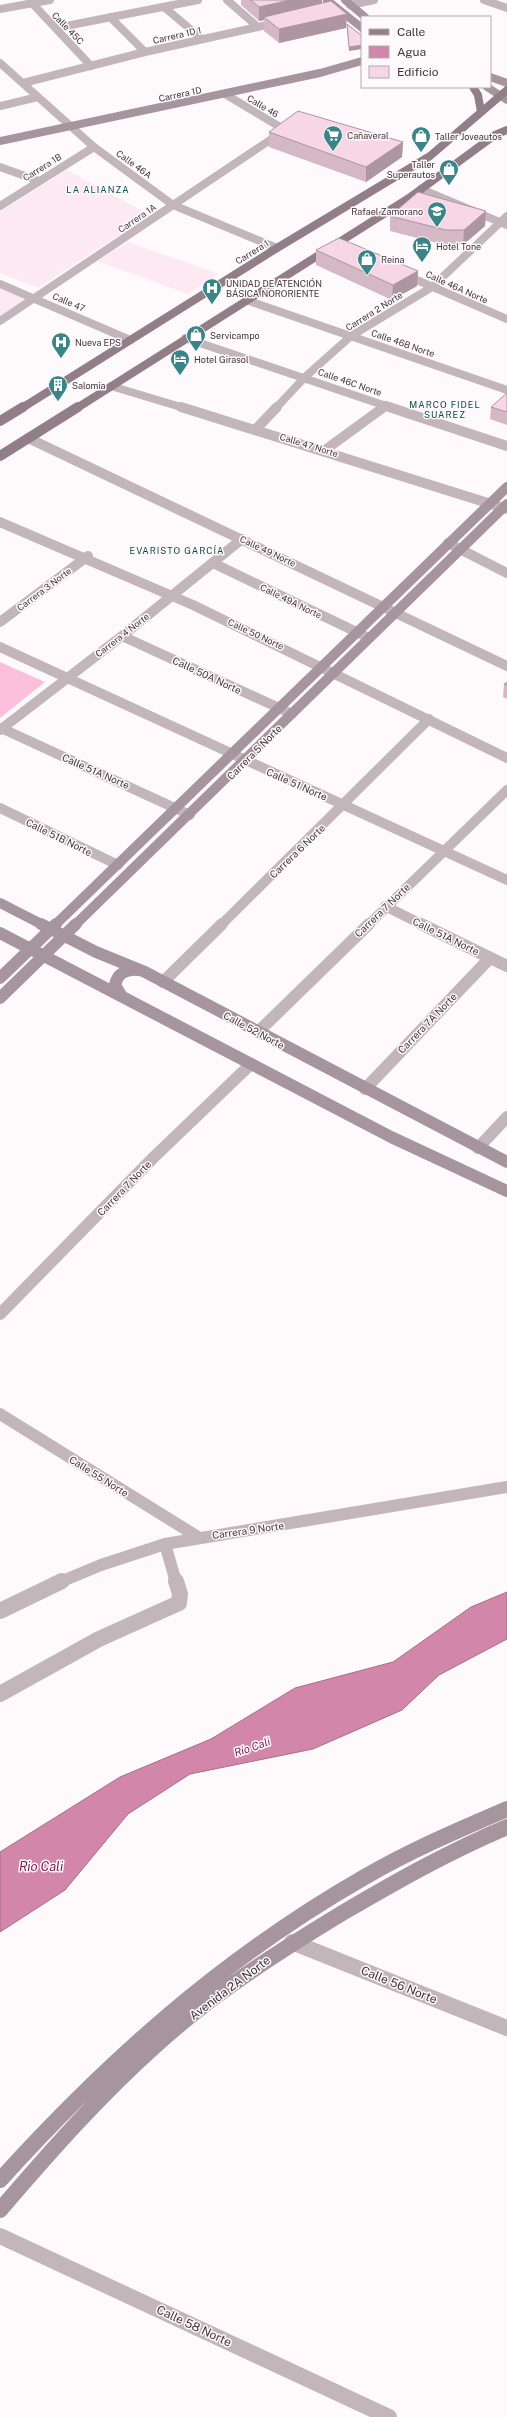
<svg xmlns="http://www.w3.org/2000/svg" width="507" height="2417" viewBox="0 0 507 2417" font-family="'Public Sans',sans-serif">
	<rect width="100%" height="100%" fill="#fef9fb"/>
	<!-- built -->
	<path fill="#fde9f1" d="M 67,170 L 150,215 L 38,288 L 0,273 L 0,212 Z
		M 128,242 L 219,274 L 188,294 L 97,261 Z
		M 0,284 L 35,299 L 0,321 Z"/>
	<!-- green -->
	<path fill="#fcbfdb" d="M 0,662 L 45,682 L 0,718 Z"/>
	<!-- water -->
	<path fill="#d286aa" stroke="#a66e88" d="M 507,1592 L 507,1639 L 439,1675 L 402,1710 L 313,1749 L 190,1774 L 128,1814 L 65,1890 L 0,1932 L 0,1852 L 120,1777 L 211,1739 L 295,1688 L 393,1662 L 471,1607 Z"/>
	<g fill="none" stroke-linecap="round" stroke-linejoin="round">
		<!-- street-far3 -->
		<path stroke="#c2b6bb" stroke-width="8" d="M 227,0 L 258,27
			M 484,0 L 507,8
			M 32,3 L 91,66
			M 350,5 L 374,0
			M 164,7 L 202,39
			M 0,9 L 50,0
			M 110,17 L 145,52
			M 56,28 L 198,0
			M 0,63 L 94,147 L 173,205 L 277,248
			M 23,83 L 145,52 L 280,22
			M 0,106 L 38,97
			M 0,167 L 39,181
			M 421,189 L 507,225
			M 0,206 L 94,147
			M 403,274 L 507,319
			M 0,284 L 130,340
			M 246,300 L 507,390
			M 0,321 L 285,130 L 225,94
			M 185,338 L 392,408
			M 111,386 L 184,408
			M 276,408 L 305,377 L 351,336 L 432,287 L 507,216
			M 383,408 L 386,405"/>
		<!-- street-far2 -->
		<path stroke="#c2b6bb" stroke-width="10" d="M 181,407 L 507,509
			M 389,407 L 507,446
			M 256,429 L 277,407
			M 28,438 L 507,666
			M 325,450 L 384,407
			M 0,522 L 193,605 L 507,758
			M 448,543 L 507,573
			M 213,563 L 369,638
			M 0,622 L 88,556
			M 122,636 L 292,714
			M 0,647 L 507,880
			M 1,728 L 190,815
			M 0,730 L 122,636 L 242,539
			M 0,808 L 118,865
			M 385,906 L 423,925
			M 221,925 L 429,719
			M 368,925 L 507,790"/>
		<!-- street-far1 -->
		<path stroke="#c2b6bb" stroke-width="12" d="M 421,924 L 507,966
			M 163,982 L 222,924
			M 258,1032 L 369,924
			M 365,1089 L 490,958
			M 478,1148 L 507,1117
			M 0,1314 L 153,1158 L 251,1064
			M 0,1414 L 198,1537
			M 165,1544 L 176,1582
			M 60,1582 L 101,1565 L 165,1544 L 507,1487"/>
		<!-- street -->
		<path stroke="#c2b6bb" stroke-width="16" d="M 0,1611 L 62,1581
			M 0,1694 L 99,1639 L 179,1603 L 180,1594 L 176,1581
			M 292,1942 L 507,2028
			M 0,2236 L 389,2417"/>
		<!-- secondary-far3 -->
		<path stroke="#a6959c" stroke-width="8" d="M 327,0 L 362,28
			M 345,0 L 365,17
			M 490,77 L 507,83
			M 487,87 L 507,100
			M 0,141 L 320,73 L 362,61"/>
		<!-- secondary-far2 -->
		<path stroke="#a6959c" stroke-width="10" d="M 0,903 L 43,925
			M 55,925 L 507,487
			M 75,925 L 507,504"/>
		<!-- secondary-far1 -->
		<path stroke="#a6959c" stroke-width="12" d="M 41,924 L 96,952 L 145,972 L 507,1162
			M 0,933 L 391,1137 L 507,1191
			M 0,978 L 56,924
			M 121,995 L 115,985 C 117,973 127,969 138,970
			M 0,998 L 76,924"/>
		<!-- secondary -->
		<path stroke="#a6959c" stroke-width="16" d="M 0,2180 C 109,2060 222,1959 363,1878 C 409,1851 458,1830 507,1809
			M 0,2210 C 49,2153 99,2096 155,2046 C 212,1994 278,1952 344,1912 C 397,1881 450,1851 507,1827"/>
		<!-- primary-far1 -->
		<path stroke="#927e86" stroke-width="8" d="M 473,87 L 478,95 L 481,112
			M 22,408 L 277,248 L 430,156 L 507,90
			M 77,408 L 409,198 L 495,135 L 507,130"/>
		<!-- primary -->
		<path stroke="#927e86" stroke-width="10" d="M 0,421 L 23,407
			M 0,456 L 78,407"/>
	</g>
	<!-- wall -->
	<path fill="#d4b8c5" d="M 241,0 L 322,0 L 322,4 L 347,14 L 346,28 L 279,43 L 264,31 L 264,20 L 259,21 L 241,5 Z
		M 347,24 L 362,36 L 349,51 L 347,28 Z
		M 269,132 L 403,142 L 402,157 L 366,182 L 269,147 Z
		M 486,211 L 485,226 L 463,245 L 445,245 L 390,231 L 390,216 Z
		M 316,250 L 418,271 L 417,286 L 392,300 L 316,265 Z
		M 507,393 L 507,425 L 490,419 L 491,407 Z
		M 507,682 L 507,699 L 503,697 L 504,684 Z"/>
	<!-- shaded-wall -->
	<path fill="#ad96a0" d="M 290,0 L 322,0 L 322,7 L 264,17 L 264,20 L 259,21 L 259,7 Z
		M 347,14 L 346,28 L 279,43 L 279,29 Z
		M 362,45 L 362,49 L 349,51 L 349,47 Z
		M 403,142 L 402,157 L 366,182 L 366,167 Z
		M 486,211 L 485,226 L 463,245 L 464,230 Z
		M 418,271 L 417,286 L 392,300 L 393,285 Z"/>
	<!-- building -->
	<path fill="#f7d6e5" stroke="#ad96a0" d="M 251,0 L 290,0 L 259,7 Z
		M 331,1 L 347,14 L 279,29 L 264,17 Z
		M 347,24 L 362,36 L 362,45 L 349,47 Z
		M 298,111 L 403,142 L 366,167 L 269,132 Z
		M 418,192 L 486,211 L 464,230 L 446,230 L 390,216 Z
		M 339,238 L 418,271 L 393,285 L 316,250 Z
		M 507,393 L 507,412 L 491,407 Z
		M 507,682 L 507,685 L 504,684 Z"/>
	<!-- icons -->
	<defs>
		<g id="supermarket-pin" transform="scale(1)"><path d="M0 17L-7.5 6A9.5 9.5 0 1 1 7.5 6Z" fill="#3b8488" stroke="#fef9fb"/><path d="M-6-5.5h2.5l.6 2H6L4.5 2H-2.5L-4.4-4H-6ZM-1.5 3.2a1.3 1.3 0 1 0 .1 0ZM3 3.2a1.3 1.3 0 1 0 .1 0Z" fill="#fff"/></g>
		<g id="shop-pin" transform="scale(1)"><path d="M0 17L-7.5 6A9.5 9.5 0 1 1 7.5 6Z" fill="#3b8488" stroke="#fef9fb"/><path d="M-5-2.5h2.3a2.7 3.5 0 0 1 5.4 0H5L5.5 6h-11ZM-1.5-2.5h3a1.5 2.3 0 0 0-3 0Z" fill="#fff"/></g>
		<g id="school-pin" transform="scale(1)"><path d="M0 17L-7.5 6A9.5 9.5 0 1 1 7.5 6Z" fill="#3b8488" stroke="#fef9fb"/><path d="M0-5L7-2L0 1L-7-2ZM-4 1L0 2.5L4 1V4Q0 6-4 4Z" fill="#fff"/></g>
		<g id="hotel-pin" transform="scale(1)"><path d="M0 17L-7.5 6A9.5 9.5 0 1 1 7.5 6Z" fill="#3b8488" stroke="#fef9fb"/><path d="M-6-4.5h1.5V1H6V5H4.5V3h-9V5H-6ZM-4 0a1.8 1.8 0 1 1 3.6 0ZM.5 0V-2.5h3Q6-2.5 6 0Z" fill="#fff"/></g>
		<g id="hospital-pin" transform="scale(1)"><path d="M0 17L-7.5 6A9.5 9.5 0 1 1 7.5 6Z" fill="#3b8488" stroke="#fef9fb"/><path d="M-5-5h3v3.5h4V-5h3V5h-3V1.5h-4V5h-3Z" fill="#fff"/></g>
		<g id="building-pin" transform="scale(1)"><path d="M0 17L-7.5 6A9.5 9.5 0 1 1 7.5 6Z" fill="#3b8488" stroke="#fef9fb"/><path d="M-4-6H4V6H1V3H-1V6H-4ZM-2.5-4.3h1.7v1.8h-1.7ZM.8-4.3h1.7v1.8H.8ZM-2.5-1h1.7V.8h-1.7ZM.8-1h1.7V.8H.8Z" fill="#fff"/></g>
	</defs>
	<g fill-rule="evenodd">
		<use href="#supermarket-pin" x="333" y="135"/>
		<use href="#shop-pin" x="421" y="136"/>
		<use href="#shop-pin" x="449" y="169"/>
		<use href="#school-pin" x="437" y="211"/>
		<use href="#hotel-pin" x="422" y="246"/>
		<use href="#shop-pin" x="367" y="259"/>
		<use href="#hospital-pin" x="212" y="288"/>
		<use href="#shop-pin" x="196" y="335"/>
		<use href="#hospital-pin" x="61" y="342"/>
		<use href="#hotel-pin" x="180" y="359"/>
		<use href="#building-pin" x="58" y="385"/>
	</g>
	<g text-anchor="middle" dominant-baseline="central" stroke-width="3" stroke-linejoin="round" paint-order="stroke">
		<!-- far-street labels -->
		<g font-size="9" fill="#3f3539" stroke="#fef9fb">
			<text transform="translate(68 28) rotate(46)">Calle 45C</text>
			<text transform="translate(177 35) rotate(-13)">Carrera 1D 1</text>
			<text transform="translate(180 94) rotate(-12)">Carrera 1D</text>
			<text transform="translate(263 106) rotate(31)">Calle 46</text>
			<text transform="translate(134 164) rotate(36)">Calle 46A</text>
			<text transform="translate(42 167) rotate(-32)">Carrera 1B</text>
			<text transform="translate(137 218) rotate(-34)">Carrera 1A</text>
			<text transform="translate(252 252) rotate(-32)">Carrera 1</text>
			<text transform="translate(457 287) rotate(24)">Calle 46A Norte</text>
			<text transform="translate(69 302) rotate(23)">Calle 47</text>
			<text transform="translate(374 311) rotate(-32)">Carrera 2 Norte</text>
			<text transform="translate(403 343) rotate(19)">Calle 46B Norte</text>
			<text transform="translate(350 382) rotate(19)">Calle 46C Norte</text>
			<text transform="translate(309 445) rotate(17)">Calle 47 Norte</text>
			<text transform="translate(268 551) rotate(25)">Calle 49 Norte</text>
			<text transform="translate(44 589) rotate(-37)">Carrera 3 Norte</text>
			<text transform="translate(291 601) rotate(26)">Calle 49A Norte</text>
			<text transform="translate(256 634) rotate(25)">Calle 50 Norte</text>
			<text transform="translate(122 635) rotate(-38)">Carrera 4 Norte</text>
		</g>
		<!-- far-poi labels -->
		<g font-size="9" fill="#3f3539" stroke="#fef9fb" text-anchor="start">
			<text x="347" y="135">Cañaveral</text>
			<text x="435" y="136">Taller Joveautos</text>
			<text x="435" y="164" text-anchor="end">Taller<tspan x="435" dy="10">Superautos</tspan></text>
			<text x="423" y="211" text-anchor="end">Rafael Zamorano</text>
			<text x="436" y="246">Hotel Tone</text>
			<text x="381" y="259">Reina</text>
			<text x="226" y="283">UNIDAD DE ATENCIÓN<tspan x="226" dy="10">BÁSICA NORORIENTE</tspan></text>
			<text x="210" y="335">Servicampo</text>
			<text x="75" y="342">Nueva EPS</text>
			<text x="194" y="359">Hotel Girasol</text>
			<text x="72" y="385">Salomia</text>
		</g>
		<!-- far-neighbourhood labels -->
		<g font-size="9" letter-spacing="1" fill="#094a4d" stroke="#fef9fb">
			<text x="98" y="189">LA ALIANZA</text>
			<text x="445" y="404">MARCO FIDEL<tspan x="445" dy="10">SUAREZ</tspan></text>
			<text x="177" y="550">EVARISTO GARCÍA</text>
		</g>
		<!-- street labels -->
		<g font-size="10" fill="#3f3539" stroke="#fef9fb">
			<text transform="translate(207 675) rotate(25)">Calle 50A Norte</text>
			<text transform="translate(254 752) rotate(-45)">Carrera 5 Norte</text>
			<text transform="translate(96 771) rotate(24)">Calle 51A Norte</text>
			<text transform="translate(297 784) rotate(24)">Calle 51 Norte</text>
			<text transform="translate(59 837) rotate(26)">Calle 51B Norte</text>
			<text transform="translate(297 851) rotate(-44)">Carrera 6 Norte</text>
			<text transform="translate(382 910) rotate(-44)">Carrera 7 Norte</text>
			<text transform="translate(446 936) rotate(26)">Calle 51A Norte</text>
			<text transform="translate(427 1023) rotate(-46)">Carrera 7A Norte</text>
			<text transform="translate(254 1030) rotate(28)">Calle 52 Norte</text>
			<text transform="translate(124 1188) rotate(-46)">Carrera 7 Norte</text>
			<text transform="translate(99 1476) rotate(32)">Calle 55 Norte</text>
			<text transform="translate(248 1530) rotate(-8)">Carrera 9 Norte</text>
		</g>
		<!-- water labels -->
		<g font-size="11" font-style="italic" fill="#751c4f" stroke="#fef9fb">
			<text transform="translate(252 1747) rotate(-19)">Río Cali</text>
		</g>
		<!-- near-street labels -->
		<g font-size="12" fill="#3f3539" stroke="#fef9fb">
			<text transform="translate(399 1985) rotate(22)">Calle 56 Norte</text>
			<text transform="translate(230 1988) rotate(-37)">Avenida 2A Norte</text>
			<text transform="translate(194 2326) rotate(25)">Calle 58 Norte</text>
		</g>
		<!-- near-water labels -->
		<g font-size="13" font-style="italic" fill="#751c4f" stroke="#fef9fb">
			<text x="41" y="1866">Rio Cali</text>
		</g>
	</g>
	<!-- legend -->
	<rect x="361" y="16" width="130" height="72" fill="#fef9fb" stroke="#b2abad"/>
	<rect x="369" y="29" width="20" height="6" fill="#927e86" stroke="#b2abad"/>
	<text x="397" y="36" font-size="12" fill="#3f3539">Calle</text>
	<rect x="369" y="46" width="20" height="12" fill="#d286aa" stroke="#b2abad"/>
	<text x="397" y="56" font-size="12" fill="#3f3539">Agua</text>
	<rect x="369" y="66" width="20" height="12" fill="#f7d6e5" stroke="#b2abad"/>
	<text x="397" y="76" font-size="12" fill="#3f3539">Edificio</text>
</svg>
